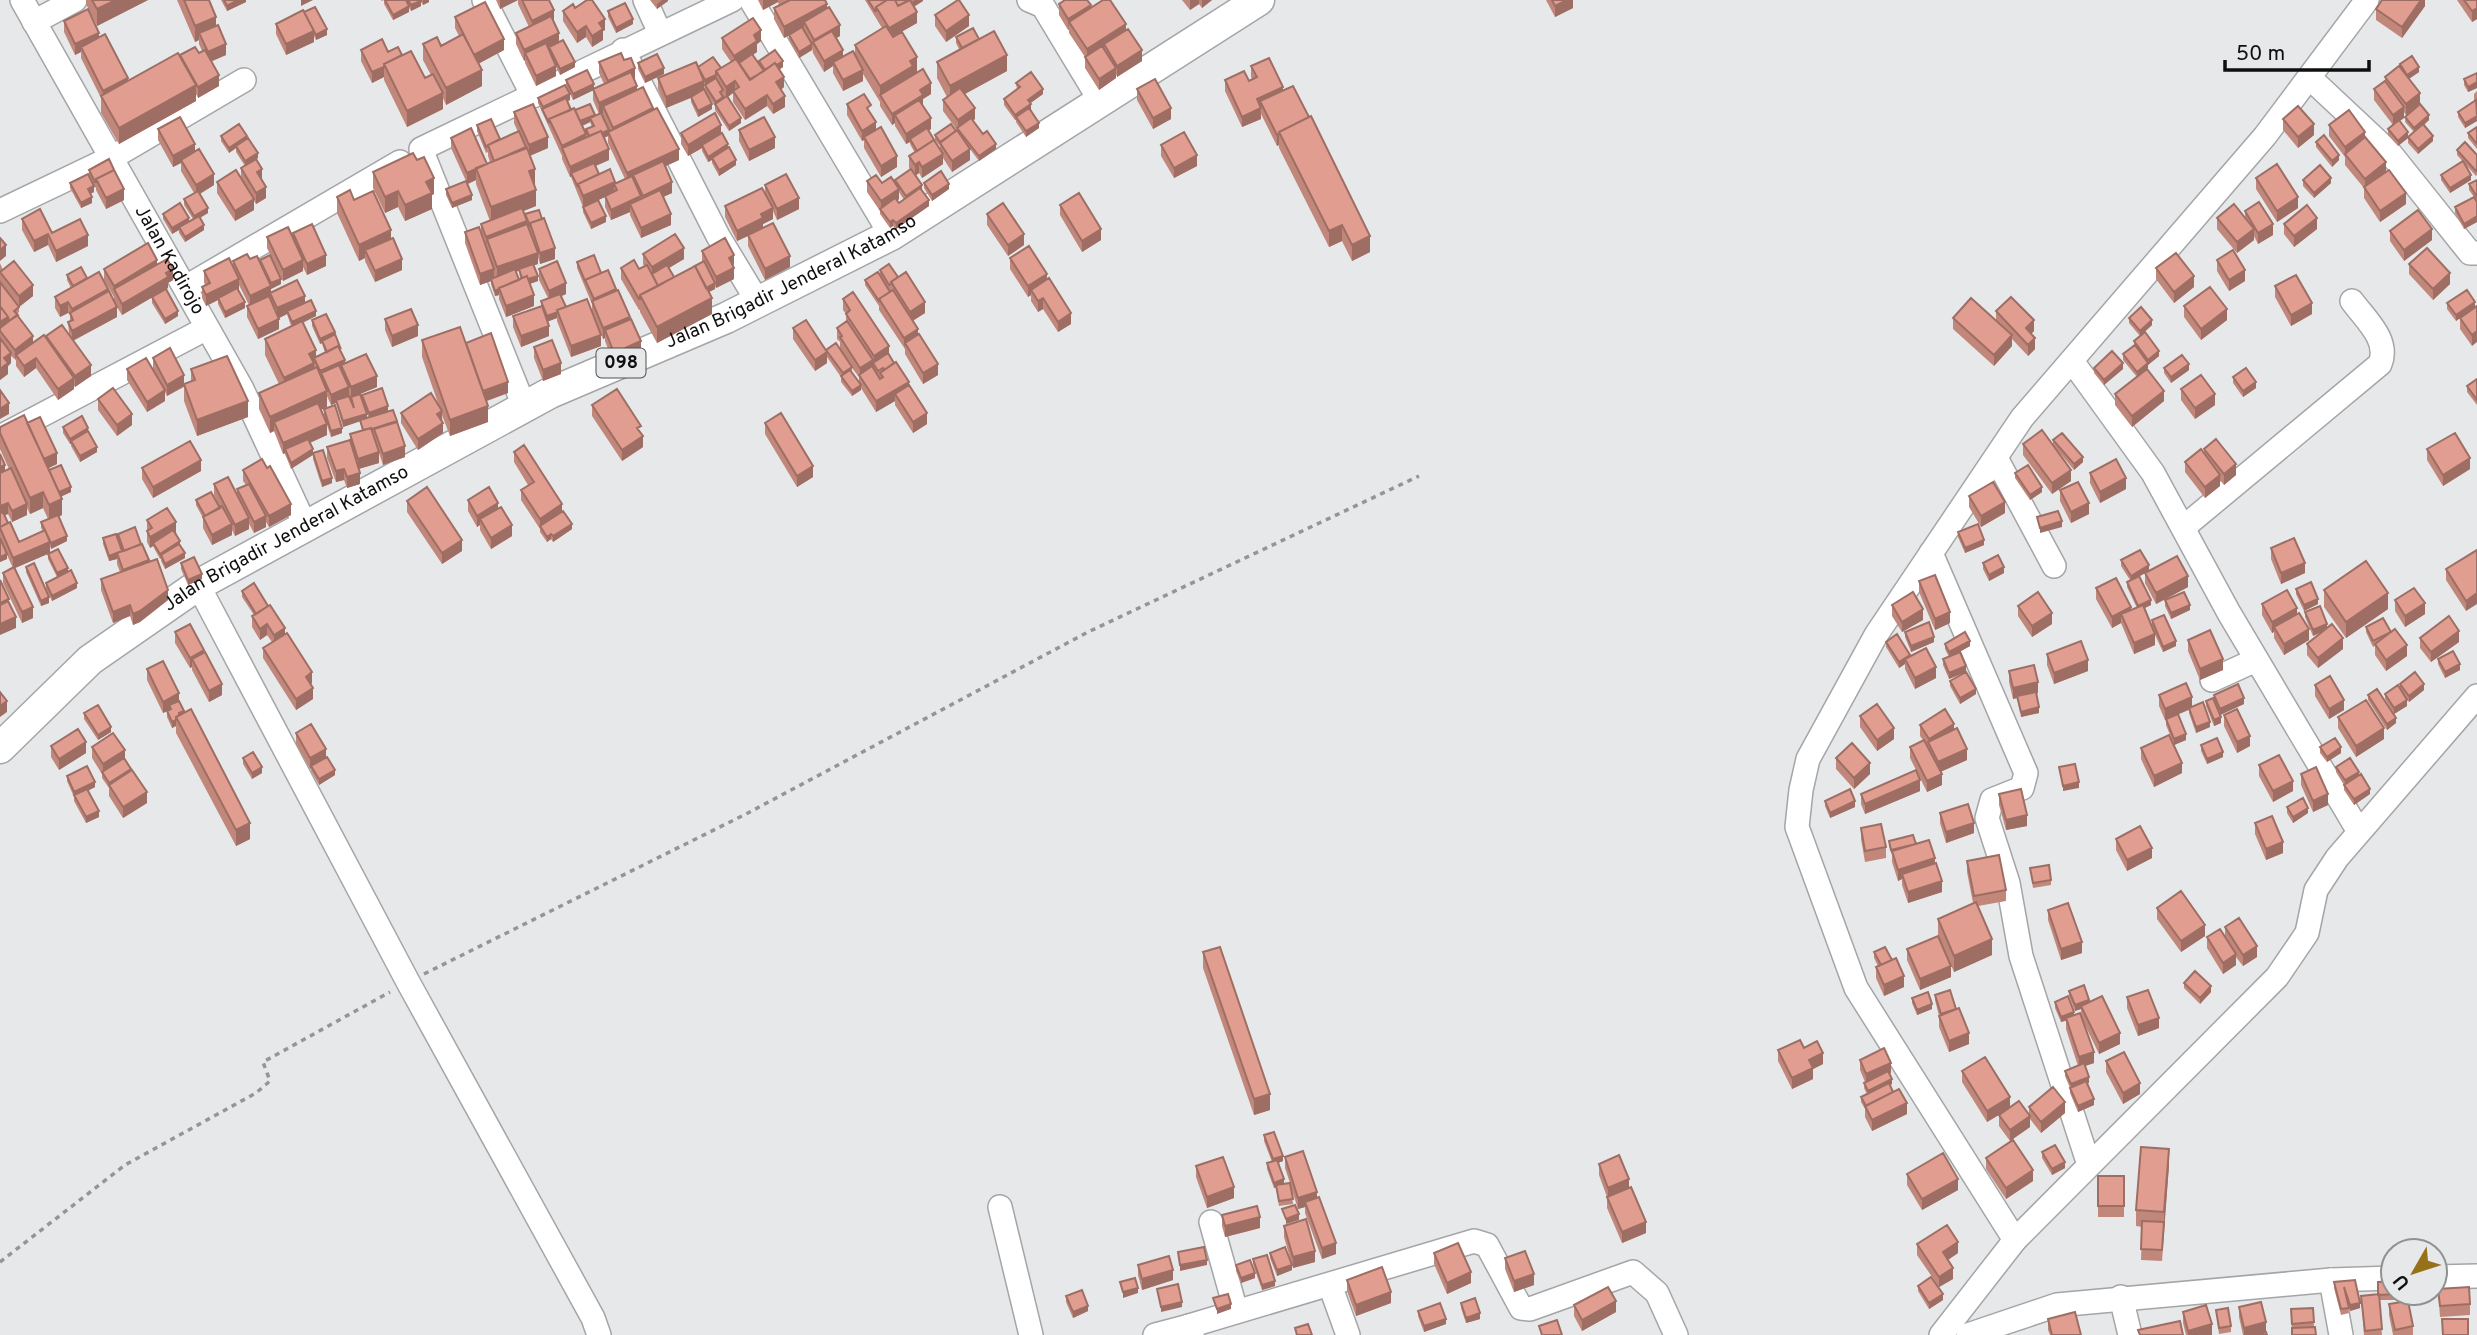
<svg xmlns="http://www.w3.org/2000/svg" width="2477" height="1335" viewBox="0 0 2477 1335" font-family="Overpass,sans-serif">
	<rect width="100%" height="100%" fill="#e7e8ea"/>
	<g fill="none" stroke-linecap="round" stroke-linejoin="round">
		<!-- minor casing -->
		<g stroke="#a4a5a7" stroke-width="26">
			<g id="minor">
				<path id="s1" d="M 22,0 L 242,389 L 305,525"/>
				<path d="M 484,0 L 533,96"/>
				<path d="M 645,0 L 660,33"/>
				<path d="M 751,0 L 891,235"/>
				<path d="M 1029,0 L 1043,6 L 1101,102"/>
				<path d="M 34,22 L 75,0"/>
				<path d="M 623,50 L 718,236 L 758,302"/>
				<path d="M 2311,79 L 2390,153 L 2470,253 L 2477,253"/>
				<path d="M 0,211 L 113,157 L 244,80"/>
				<path d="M 186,287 L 400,162"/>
				<path d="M 2072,361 L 2153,473 L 2229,613 L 2358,830"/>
				<path d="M 524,406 L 421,149 L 732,0"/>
				<path d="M 0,437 L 207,328"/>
				<path d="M 1996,458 L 2054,566"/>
				<path d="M 2184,527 L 2380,364 C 2390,340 2365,319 2352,301"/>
				<path d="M 1931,553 L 2026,773 L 2022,788 L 1992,800 L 1987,818 L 2008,883 L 2021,956 L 2089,1165"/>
				<path d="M 198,585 L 408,982 L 593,1318 L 599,1335"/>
				<path d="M 2212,680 L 2256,660"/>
				<path d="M 1000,1207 L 1031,1335"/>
				<path d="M 1211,1222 L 1236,1311"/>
				<path d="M 2015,1240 L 1856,988 L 1797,827 L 1801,790 L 1808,759 L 1876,635 L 2022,418 L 2265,136 L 2367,0"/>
				<path d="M 2435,1277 L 2477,1276"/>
				<path d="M 2331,1280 L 2341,1335"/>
				<path d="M 1330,1285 L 1348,1335"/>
				<path d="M 2121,1297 L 2130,1335"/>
				<path d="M 1155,1335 L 1189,1326"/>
				<path d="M 1192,1335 L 1189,1326 L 1474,1241 L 1487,1245 L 1521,1308 L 1530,1309 L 1633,1272 L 1657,1293 L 1676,1335"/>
				<path d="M 1941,1335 L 2015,1240 L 2277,977 L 2307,933 L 2316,890 L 2337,858 L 2477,696"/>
				<path d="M 1968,1335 L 2057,1305 L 2331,1280 L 2393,1278"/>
			</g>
		</g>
		<!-- major casing -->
		<g stroke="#a4a5a7" stroke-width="33">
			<g id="major">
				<path id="s2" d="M 0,748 L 90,660 L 198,585 L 550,393 L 726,318 L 891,235 L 1259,0"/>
			</g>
		</g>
		<!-- path -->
		<path stroke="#949596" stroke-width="3.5" stroke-dasharray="5 5" stroke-linecap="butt" d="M 424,974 L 746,814 L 1088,632 L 1419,476
			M 0,1262 L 125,1165 L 256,1093 L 270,1081 L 263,1062 L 390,992"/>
		<!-- minor -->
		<use href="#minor" stroke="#fff" stroke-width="23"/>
		<!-- major -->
		<use href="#major" stroke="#fff" stroke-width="30"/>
	</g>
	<!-- wall -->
	<path fill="#c2877b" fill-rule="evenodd" d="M 86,0 L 148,0 L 97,26 L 86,4 Z
		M 177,0 L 209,0 L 216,26 L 226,55 L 211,61 L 219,86 L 198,98 L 196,94 L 196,101 L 119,144 L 101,113 L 101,98 L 81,58 L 81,52 L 75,55 L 64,32 L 64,21 L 99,37 L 128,81 L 180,57 L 199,53 L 202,51 L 199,44 L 199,40 L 195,42 Z
		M 221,0 L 246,0 L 246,2 L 227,11 Z
		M 381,0 L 429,0 L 429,2 L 423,5 L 421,2 L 421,6 L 411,11 L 409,8 L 409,12 L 393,20 L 384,4 L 384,0 L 382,1 Z
		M 496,0 L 549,0 L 559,42 L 575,67 L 560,75 L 556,67 L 556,76 L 536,86 L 525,63 L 525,60 L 524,61 L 516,44 L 516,33 L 529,27 L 518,4 L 518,0 L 500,9 Z
		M 650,0 L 668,0 L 668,1 L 657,9 Z
		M 758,0 L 825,0 L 827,8 L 840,36 L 836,38 L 843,57 L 855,54 L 855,45 L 882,28 L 865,0 L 923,0 L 923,1 L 914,7 L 917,23 L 892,37 L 931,94 L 923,99 L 923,106 L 931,129 L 928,131 L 940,149 L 940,146 L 935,140 L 935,135 L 957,130 L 943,111 L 943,100 L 947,97 L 937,78 L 937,62 L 959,49 L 956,43 L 956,37 L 979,39 L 1007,71 L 965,94 L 975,119 L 973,120 L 983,134 L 996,149 L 979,161 L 970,149 L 970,160 L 952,172 L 943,158 L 943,164 L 922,178 L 919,173 L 916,175 L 929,206 L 896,229 L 893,226 L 890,228 L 880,214 L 880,211 L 867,192 L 867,181 L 882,183 L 895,182 L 910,170 L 909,167 L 909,156 L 915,153 L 910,144 L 910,142 L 906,144 L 895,126 L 895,123 L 892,125 L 880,106 L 880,102 L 863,74 L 863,81 L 843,91 L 833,73 L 833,66 L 824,72 L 813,53 L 812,47 L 812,50 L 799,58 L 789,40 L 789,35 L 784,38 L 774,19 L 774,8 L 779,6 L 778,2 L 763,10 ZM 899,192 L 904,200 L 899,203 L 897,201 L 899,199 Z
		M 1182,0 L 1212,0 L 1202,8 L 1199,4 L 1190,10 Z
		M 1546,0 L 1573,0 L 1573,8 L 1555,17 Z
		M 2425,0 L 2425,6 L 2402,38 L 2376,20 L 2376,9 Z
		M 2457,0 L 2477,0 L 2477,19 L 2472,22 Z
		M 1059,4 L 1091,8 L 1126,30 L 1142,61 L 1117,77 L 1116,74 L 1116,78 L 1099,90 L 1085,68 L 1085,57 L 1069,33 L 1069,30 L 1068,30 L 1059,15 Z
		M 575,8 L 605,30 L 603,31 L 603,40 L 592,47 L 586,37 L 577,43 L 563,21 L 563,11 Z
		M 608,11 L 633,24 L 616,33 L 608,17 Z
		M 304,13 L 327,35 L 316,40 L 314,36 L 314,42 L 286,55 L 276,34 L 276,24 Z
		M 935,15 L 969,26 L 946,42 L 935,26 Z
		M 455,17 L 504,50 L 478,64 L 482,86 L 446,105 L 443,98 L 443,109 L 407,127 L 384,80 L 384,77 L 372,83 L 361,61 L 361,50 L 388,52 L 402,55 L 425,78 L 431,75 L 423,60 L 423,44 L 441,46 L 459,36 L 455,28 Z
		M 722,38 L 761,41 L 757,44 L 757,52 L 753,55 L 759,64 L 759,61 L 783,67 L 780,69 L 784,87 L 781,90 L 785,107 L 773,114 L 767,106 L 745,120 L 733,102 L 733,93 L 728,97 L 741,123 L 729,131 L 715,110 L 715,106 L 705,91 L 704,84 L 704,89 L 712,109 L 698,117 L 691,102 L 691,98 L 666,108 L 658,89 L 658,78 L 698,67 L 721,68 L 731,62 L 722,49 Z
		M 624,60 L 635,79 L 634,80 L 637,90 L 653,110 L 679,160 L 665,166 L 672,193 L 663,197 L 671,225 L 641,238 L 630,215 L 630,212 L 611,220 L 605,207 L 605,197 L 598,200 L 606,222 L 591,229 L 583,212 L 583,207 L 571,177 L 570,177 L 562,159 L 562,156 L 538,103 L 538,98 L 570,100 L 567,101 L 571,110 L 595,116 L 599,114 L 593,100 L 593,90 L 573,100 L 566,85 L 566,80 L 594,89 L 604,84 L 599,73 L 599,62 ZM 590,122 L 592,127 L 586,129 L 586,134 L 582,126 ZM 608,136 L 608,143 L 625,179 L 615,183 L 599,174 L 595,166 L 609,160 L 604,138 Z
		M 638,63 L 664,74 L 645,83 L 638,69 Z
		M 2400,64 L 2419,72 L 2409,79 L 2420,104 L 2429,120 L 2424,125 L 2433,141 L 2418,154 L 2408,143 L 2408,138 L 2398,146 L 2388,135 L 2388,129 L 2393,125 L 2374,100 L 2374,89 L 2385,81 L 2385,77 L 2400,67 ZM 2404,112 L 2406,115 L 2405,122 L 2414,132 L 2408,137 L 2399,121 L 2404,118 Z
		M 1251,66 L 1283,91 L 1370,252 L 1352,261 L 1342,241 L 1329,247 L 1279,148 L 1279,145 L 1277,146 L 1261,114 L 1261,119 L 1242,127 L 1225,91 L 1225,80 L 1249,81 L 1252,79 L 1251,77 Z
		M 2477,73 L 2477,88 L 2468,92 L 2464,85 L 2464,79 Z
		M 1016,83 L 1043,94 L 1030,103 L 1031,109 L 1039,128 L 1026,137 L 1016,122 L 1016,120 L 1015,120 L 1004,105 L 1004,99 L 1017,89 Z
		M 1137,89 L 1171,119 L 1153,129 L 1137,100 Z
		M 2477,91 L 2477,121 L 2465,128 L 2458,117 L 2458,112 L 2475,101 L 2474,100 L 2474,94 Z
		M 847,104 L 871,114 L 876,130 L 897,167 L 881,177 L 864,148 L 864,140 L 862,141 L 847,115 Z
		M 514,112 L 548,148 L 530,156 L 535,185 L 534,185 L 536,206 L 523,211 L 525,216 L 555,259 L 540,264 L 538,257 L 538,264 L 534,265 L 538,281 L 530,284 L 534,306 L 506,317 L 499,299 L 499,295 L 495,296 L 491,284 L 491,281 L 480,285 L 465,243 L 465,232 L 481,233 L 481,224 L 490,221 L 476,184 L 476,180 L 468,184 L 472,200 L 452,208 L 446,195 L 446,189 L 466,181 L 451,148 L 451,138 L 487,164 L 490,162 L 488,156 L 488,152 L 486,153 L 477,131 L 477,125 L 500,139 L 518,132 L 514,123 ZM 519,271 L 520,279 L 519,280 L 516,272 Z
		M 2283,119 L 2314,135 L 2298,148 L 2283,130 Z
		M 2329,125 L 2365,138 L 2406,204 L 2380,222 L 2364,198 L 2364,188 L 2345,165 L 2345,157 L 2329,136 Z
		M 2477,127 L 2477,149 L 2468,138 L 2468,133 Z
		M 158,129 L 195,152 L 214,185 L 200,194 L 208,213 L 200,218 L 204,230 L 185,242 L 179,233 L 179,230 L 172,234 L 163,219 L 163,214 L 189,221 L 193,219 L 184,205 L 184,199 L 194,193 L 181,171 L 181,163 L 173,167 L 158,140 Z
		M 739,130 L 775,148 L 749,161 L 739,141 Z
		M 681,133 L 721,133 L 736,165 L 719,176 L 712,163 L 712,160 L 708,162 L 702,151 L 702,148 L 688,156 L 681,144 Z
		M 221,136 L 247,139 L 258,158 L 256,159 L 266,198 L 256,204 L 254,201 L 254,210 L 235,221 L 217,193 L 217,182 L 241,177 L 241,168 L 245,166 L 236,152 L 236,148 L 229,153 L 221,141 Z
		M 2316,142 L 2339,160 L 2332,167 L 2316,147 Z
		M 1161,145 L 1197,166 L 1174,178 L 1161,156 Z
		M 2457,150 L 2477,155 L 2477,175 L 2476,176 L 2457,155 Z
		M 89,170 L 124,200 L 106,209 L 96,190 L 96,187 L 95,188 L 89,175 Z
		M 373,172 L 434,194 L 432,195 L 432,209 L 405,221 L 398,207 L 385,213 L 373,188 Z
		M 2441,175 L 2471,180 L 2450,193 L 2441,180 Z
		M 2256,178 L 2298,208 L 2277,222 L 2256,189 Z
		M 2303,180 L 2331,183 L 2314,198 L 2303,186 Z
		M 2477,180 L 2477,222 L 2464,229 L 2455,213 L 2455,207 L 2474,197 L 2469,190 L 2469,184 Z
		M 70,183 L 94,192 L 90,194 L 92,203 L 81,208 L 70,188 Z
		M 924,183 L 949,189 L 932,201 L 924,188 Z
		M 765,185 L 799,209 L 777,220 L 773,211 L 773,219 L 763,224 L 763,228 L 790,267 L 765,280 L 748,246 L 748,236 L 737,241 L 725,217 L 725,206 L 765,192 Z
		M 337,197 L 354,200 L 391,238 L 402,270 L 375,282 L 365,261 L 365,258 L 359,261 L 337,213 Z
		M 1060,205 L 1101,240 L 1082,252 L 1060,215 Z
		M 2245,211 L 2273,235 L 2258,244 L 2254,236 L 2254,240 L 2237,253 L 2217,229 L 2217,218 L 2245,218 Z
		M 987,214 L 1024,245 L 1008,256 L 987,225 Z
		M 22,219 L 52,233 L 88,246 L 56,262 L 48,245 L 34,252 L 22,230 Z
		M 2284,224 L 2317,229 L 2294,247 L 2284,234 Z
		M 2390,231 L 2432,240 L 2404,261 L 2390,241 Z
		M 293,233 L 326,266 L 307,275 L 303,267 L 303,271 L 283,281 L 267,248 L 267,237 L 293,237 Z
		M 702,251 L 734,266 L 734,279 L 716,288 L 715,286 L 715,289 L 709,292 L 712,314 L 657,343 L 640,312 L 640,310 L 639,310 L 621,279 L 621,268 L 639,269 L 644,266 L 643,264 L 643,254 L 684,259 L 669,268 L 674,277 L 702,262 Z
		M 1010,258 L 1047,279 L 1071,324 L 1058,332 L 1043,309 L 1038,312 L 1031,301 L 1031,295 L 1028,297 L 1010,269 Z
		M 250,259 L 260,262 L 281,284 L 271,289 L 271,292 L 305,303 L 316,316 L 303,323 L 316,356 L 325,353 L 322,343 L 320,344 L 312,326 L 312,320 L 335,335 L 345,363 L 377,387 L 359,394 L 362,400 L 362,395 L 388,411 L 405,457 L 383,465 L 379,453 L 379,463 L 359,469 L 360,484 L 347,488 L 344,480 L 336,482 L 327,458 L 327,447 L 350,440 L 350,434 L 362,430 L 360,421 L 343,427 L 336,403 L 331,405 L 327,396 L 327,407 L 321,410 L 326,422 L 324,415 L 324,409 L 342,433 L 331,437 L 327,425 L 327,435 L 310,443 L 291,469 L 285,453 L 283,454 L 274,431 L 270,433 L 259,409 L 259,393 L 279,384 L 265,355 L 265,339 L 291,326 L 287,314 L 279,318 L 279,329 L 258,339 L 247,317 L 247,306 L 249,305 L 239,285 L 238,290 L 245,308 L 225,318 L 218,304 L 218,300 L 206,306 L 202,298 L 202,287 L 205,285 L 204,282 L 204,271 L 233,266 L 233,261 ZM 363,402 L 369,418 L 367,418 Z
		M 2217,260 L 2245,281 L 2229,291 L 2217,271 Z
		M 577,262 L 602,273 L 616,291 L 630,319 L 641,352 L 614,364 L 605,341 L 605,338 L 603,339 L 601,333 L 601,346 L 571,357 L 557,321 L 557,318 L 548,321 L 549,336 L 521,347 L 513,327 L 513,316 L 541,306 L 541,301 L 548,298 L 539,280 L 539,269 L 566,294 L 561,296 L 566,307 L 592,311 L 592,304 L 577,268 Z
		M 0,263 L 3,270 L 33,296 L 19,307 L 19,312 L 17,314 L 33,343 L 46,339 L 46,336 L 69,334 L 68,322 L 70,322 L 70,315 L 68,313 L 60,317 L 55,308 L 55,297 L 71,288 L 67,280 L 67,275 L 87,278 L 108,292 L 114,300 L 114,297 L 104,280 L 104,269 L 157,264 L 173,280 L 168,283 L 168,288 L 122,315 L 117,307 L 117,317 L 73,341 L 91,376 L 75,387 L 74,386 L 74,389 L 58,400 L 36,368 L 24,377 L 16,366 L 16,360 L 11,356 L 11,363 L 8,366 L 8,374 L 0,380 Z
		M 2409,264 L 2450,284 L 2433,300 L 2409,274 Z
		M 2156,268 L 2194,287 L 2174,303 L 2156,279 Z
		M 880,270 L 898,277 L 925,313 L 913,321 L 918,335 L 938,375 L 923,384 L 905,354 L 905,349 L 879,310 L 879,306 L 865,285 L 865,280 L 880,275 Z
		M 2275,286 L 2312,314 L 2291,326 L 2275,297 Z
		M 152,297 L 178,316 L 165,324 L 152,303 Z
		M 843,299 L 889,355 L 909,385 L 927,424 L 913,433 L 895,405 L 895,401 L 876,412 L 861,388 L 861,390 L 852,396 L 841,382 L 841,377 L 827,357 L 827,363 L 815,371 L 793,339 L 793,328 L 826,350 L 840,348 L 840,342 L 837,339 L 837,328 L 846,322 L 846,314 L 843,310 ZM 852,368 L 859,377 L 859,382 L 852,373 Z
		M 2447,303 L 2475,307 L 2456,321 L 2447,309 Z
		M 2184,306 L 2227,320 L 2201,340 L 2184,317 Z
		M 2477,306 L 2472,346 L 2460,329 L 2460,318 Z
		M 1996,311 L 2034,331 L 2031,334 L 2035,349 L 2028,356 L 2012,339 L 2012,346 L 1994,366 L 1953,329 L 1953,318 L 1996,320 Z
		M 2129,318 L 2152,325 L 2140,336 L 2129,323 Z
		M 385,319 L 418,336 L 392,347 L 385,330 Z
		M 422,340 L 466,343 L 508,393 L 487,401 L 488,422 L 450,436 L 442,415 L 443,433 L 418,450 L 401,423 L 401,413 L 439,406 L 422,357 Z
		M 2134,341 L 2159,356 L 2148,365 L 2148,368 L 2142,373 L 2164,401 L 2132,427 L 2115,405 L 2115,394 L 2137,377 L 2123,360 L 2123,354 L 2134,346 Z
		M 534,347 L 561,374 L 543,381 L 534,358 Z
		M 153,358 L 184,384 L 191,382 L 191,369 L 248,417 L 197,436 L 184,401 L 184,387 L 167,396 L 165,392 L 165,401 L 147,412 L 127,380 L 127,369 L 153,368 Z
		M 2094,368 L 2123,369 L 2104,385 L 2094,373 Z
		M 2164,368 L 2189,370 L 2171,383 L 2164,373 Z
		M 2233,377 L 2256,388 L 2243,397 L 2233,383 Z
		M 2477,379 L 2477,405 L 2467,392 L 2467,386 Z
		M 2181,389 L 2215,405 L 2195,419 L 2181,400 Z
		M 98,399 L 132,425 L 117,436 L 98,410 Z
		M 592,405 L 641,433 L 643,447 L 622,461 L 592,416 Z
		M 27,423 L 57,464 L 48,468 L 71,492 L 61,496 L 62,515 L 58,517 L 67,541 L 51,549 L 50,546 L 50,553 L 14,568 L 33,618 L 22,623 L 3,583 L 3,573 L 13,568 L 7,555 L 7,559 L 0,562 L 0,454 L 5,471 L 9,469 L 0,449 L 0,427 ZM 27,508 L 30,514 L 43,508 L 48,519 L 41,522 L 41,528 L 43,531 L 19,542 L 8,523 L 5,515 L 8,514 L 12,522 L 27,515 Z
		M 765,423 L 813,477 L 797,487 L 765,434 Z
		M 63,427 L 97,452 L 80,462 L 71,446 L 71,444 L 70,444 L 63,433 Z
		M 2053,440 L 2083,462 L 2074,470 L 2053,445 Z
		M 2023,444 L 2071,481 L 2052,494 L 2023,455 Z
		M 2204,449 L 2236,475 L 2224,485 L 2220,480 L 2220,486 L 2205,498 L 2185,472 L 2185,462 L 2204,453 Z
		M 2427,449 L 2470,469 L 2443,486 L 2427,460 Z
		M 514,452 L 562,512 L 572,529 L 553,542 L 551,539 L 547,542 L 540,532 L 540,529 L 521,500 L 521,490 L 528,485 L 514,462 Z
		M 313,453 L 332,483 L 322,487 L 313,459 Z
		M 142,468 L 201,471 L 153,498 L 142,479 Z
		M 243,470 L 291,515 L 269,527 L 266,522 L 266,527 L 254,533 L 249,524 L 249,529 L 235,536 L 232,530 L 232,535 L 212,545 L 203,528 L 203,518 L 196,505 L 196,500 L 220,508 L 214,495 L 214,484 L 237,495 L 237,489 L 246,485 L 243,481 Z
		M 2015,473 L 2042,492 L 2030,500 L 2015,478 Z
		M 2090,473 L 2126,489 L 2100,503 L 2090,483 Z
		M 2060,490 L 2089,514 L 2071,523 L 2060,501 Z
		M 1969,496 L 2005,513 L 1981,527 L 1969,507 Z
		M 468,500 L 498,508 L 512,536 L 491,549 L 480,530 L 480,525 L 477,527 L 468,511 Z
		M 407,501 L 462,551 L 442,564 L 407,512 Z
		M 147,520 L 176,532 L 185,558 L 165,569 L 161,561 L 161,559 L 160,559 L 153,546 L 150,548 L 147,542 Z
		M 1958,532 L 1984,545 L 1965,553 L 1958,537 Z
		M 118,534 L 141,544 L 149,562 L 168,600 L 140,622 L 133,625 L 130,616 L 113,623 L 101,590 L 101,579 L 120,572 L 117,564 L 117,559 L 109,561 L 103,544 L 103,538 L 118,539 Z
		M 2271,548 L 2305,573 L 2281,584 L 2271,559 Z
		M 2477,550 L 2466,611 L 2446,580 L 2446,569 Z
		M 48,554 L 68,572 L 77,588 L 52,601 L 46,589 L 46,583 L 57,577 L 48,559 Z
		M 2121,560 L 2188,587 L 2156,604 L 2145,583 L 2145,573 L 2139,576 L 2151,605 L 2145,608 L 2152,625 L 2152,620 L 2176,646 L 2163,652 L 2155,635 L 2155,645 L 2134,654 L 2121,623 L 2112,628 L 2096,599 L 2096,588 L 2131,610 L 2137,608 L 2127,587 L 2127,582 L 2130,580 L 2121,566 Z
		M 181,563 L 202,579 L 188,585 L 181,569 Z
		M 1983,563 L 2004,573 L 1989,581 L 1983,569 Z
		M 26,567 L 49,603 L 41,606 L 26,572 Z
		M 1919,581 L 1950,623 L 1935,630 L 1919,592 Z
		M 2296,589 L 2318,604 L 2304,611 L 2296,594 Z
		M 2324,590 L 2388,609 L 2346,638 L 2324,607 Z
		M 242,591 L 285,634 L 312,683 L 311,684 L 313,699 L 296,710 L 263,658 L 263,648 L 272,642 L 267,635 L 260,640 L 252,627 L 252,616 L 254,615 L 242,597 Z
		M 2165,600 L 2190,610 L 2171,619 L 2165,606 Z
		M 2395,600 L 2425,614 L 2405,627 L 2395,611 Z
		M 2262,604 L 2309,640 L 2284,655 L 2274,638 L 2274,632 L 2272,633 L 2262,615 Z
		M 1892,605 L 1923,620 L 1902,632 L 1892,616 Z
		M 2018,606 L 2052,624 L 2032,637 L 2018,616 Z
		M 2305,612 L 2327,628 L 2343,649 L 2318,668 L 2307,655 L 2307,644 L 2324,631 L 2313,636 L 2305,617 Z
		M 2366,627 L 2391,632 L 2407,656 L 2386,671 L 2375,655 L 2375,646 L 2373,647 L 2366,632 Z
		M 175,632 L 204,652 L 222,695 L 209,702 L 192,670 L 192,667 L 190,668 L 175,643 Z
		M 1905,632 L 1934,642 L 1911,652 L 1905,637 Z
		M 2420,638 L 2459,642 L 2431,662 L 2420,648 Z
		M 2188,640 L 2223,670 L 2200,680 L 2188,651 Z
		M 1886,642 L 1910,655 L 1936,678 L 1915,689 L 1905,669 L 1905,664 L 1899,668 L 1886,647 Z
		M 1945,644 L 1970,646 L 1955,654 L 1966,672 L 1976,694 L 1960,704 L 1950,686 L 1950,681 L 1965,672 L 1949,679 L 1943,665 L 1943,659 L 1949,657 L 1945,649 Z
		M 2047,654 L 2088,671 L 2054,684 L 2047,665 Z
		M 2438,659 L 2460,670 L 2445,678 L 2438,664 Z
		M 147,669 L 179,701 L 184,713 L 250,839 L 236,846 L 176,733 L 176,726 L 172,728 L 167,717 L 167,711 L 169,710 L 163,713 L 147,680 Z
		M 2009,671 L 2038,693 L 2036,694 L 2039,713 L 2021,717 L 2017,698 L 2013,699 L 2009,682 Z
		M 2400,684 L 2424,690 L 2409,702 L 2403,694 L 2407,706 L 2394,714 L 2385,699 L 2385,694 L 2400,689 Z
		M 2315,685 L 2344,710 L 2329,719 L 2315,696 Z
		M 2159,695 L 2192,706 L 2210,727 L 2196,733 L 2189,713 L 2189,710 L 2174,716 L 2186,740 L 2174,745 L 2166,725 L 2166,719 L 2165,720 L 2159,706 Z
		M 2214,695 L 2244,704 L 2220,715 L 2221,723 L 2214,726 L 2206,706 L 2206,701 L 2214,700 Z
		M 2368,695 L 2396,723 L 2387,730 L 2368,700 Z
		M 84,713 L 111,732 L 98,740 L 84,719 Z
		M 2224,715 L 2250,746 L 2237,753 L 2224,726 Z
		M 1860,716 L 1894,739 L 1877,751 L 1860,727 Z
		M 2338,717 L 2384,739 L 2356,757 L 2338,728 Z
		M 1920,725 L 1954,729 L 1967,760 L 1940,772 L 1942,785 L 1927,792 L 1917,772 L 1920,791 L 1865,814 L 1861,804 L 1861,794 L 1916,770 L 1910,758 L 1910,747 L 1923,740 L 1920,736 Z
		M 296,733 L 326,758 L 335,775 L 319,785 L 311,771 L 311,768 L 310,769 L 296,744 Z
		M 2201,745 L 2223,757 L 2207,764 L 2201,751 Z
		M 51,746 L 86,753 L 59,770 L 51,757 Z
		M 92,747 L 125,760 L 147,803 L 123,818 L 109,796 L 109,788 L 102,778 L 102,774 L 92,758 Z
		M 2320,747 L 2341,753 L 2327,762 L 2320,753 Z
		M 2141,748 L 2182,773 L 2154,787 L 2141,759 Z
		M 243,758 L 262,773 L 252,779 L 243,764 Z
		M 1836,758 L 1870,774 L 1854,789 L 1836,769 Z
		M 2259,765 L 2293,791 L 2273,802 L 2259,776 Z
		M 2336,767 L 2359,775 L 2370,794 L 2354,805 L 2344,790 L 2344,785 L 2336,772 Z
		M 2301,774 L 2328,805 L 2313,812 L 2301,785 Z
		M 67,776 L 95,787 L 88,791 L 99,817 L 86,823 L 74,801 L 74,797 L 67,781 Z
		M 1999,794 L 2027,826 L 2006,830 L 1999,805 Z
		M 1825,801 L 1855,807 L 1830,818 L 1825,806 Z
		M 2287,807 L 2308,813 L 2293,823 L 2287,813 Z
		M 1940,813 L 1974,833 L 1946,843 L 1940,823 Z
		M 2255,823 L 2283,853 L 2266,860 L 2255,834 Z
		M 1861,828 L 1886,847 L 1886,858 L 1865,862 L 1861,839 Z
		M 2116,839 L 2152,858 L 2127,871 L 2116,850 Z
		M 1889,841 L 1916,844 L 1935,863 L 1942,892 L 1908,903 L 1902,885 L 1902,879 L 1898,881 L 1892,862 L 1892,855 L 1889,846 Z
		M 1967,861 L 2006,890 L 2006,901 L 1978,906 L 1992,955 L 1954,972 L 1941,942 L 1951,977 L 1920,990 L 1907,960 L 1907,949 L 1938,936 L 1938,919 L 1973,903 L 1967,872 Z
		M 2030,868 L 2051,880 L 2051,885 L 2033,888 Z
		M 2157,908 L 2205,936 L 2181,952 L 2157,919 Z
		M 2048,910 L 2082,953 L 2061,960 L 2048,920 Z
		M 2225,927 L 2257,957 L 2243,966 L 2236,957 L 2236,965 L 2223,974 L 2207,948 L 2207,937 L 2225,936 Z
		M 1203,952 L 1270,1110 L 1254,1115 L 1203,968 Z
		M 1874,952 L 1904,987 L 1884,996 L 1876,978 L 1876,967 L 1878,966 L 1874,958 Z
		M 2184,983 L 2211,992 L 2200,1004 L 2184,988 Z
		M 2069,991 L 2089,1002 L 2120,1044 L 2099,1054 L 2083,1021 L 2094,1063 L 2085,1066 L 2089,1083 L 2087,1083 L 2094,1105 L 2078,1112 L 2070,1093 L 2070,1088 L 2065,1076 L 2065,1071 L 2078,1066 L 2066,1029 L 2066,1021 L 2061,1022 L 2055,1008 L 2055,1002 L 2074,1015 L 2081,1015 L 2081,1009 L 2075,1011 L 2069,996 Z
		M 1935,995 L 1956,1009 L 1969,1044 L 1949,1052 L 1939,1027 L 1939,1016 L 1935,1000 Z
		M 2127,997 L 2159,1028 L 2138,1036 L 2127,1008 Z
		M 1912,998 L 1932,1009 L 1917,1015 L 1912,1003 Z
		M 1804,1048 L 1823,1064 L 1813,1069 L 1813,1079 L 1792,1089 L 1778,1061 L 1778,1050 Z
		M 1860,1060 L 1891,1073 L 1889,1074 L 1892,1084 L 1890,1085 L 1907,1114 L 1872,1131 L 1865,1117 L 1865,1109 L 1861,1102 L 1861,1097 L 1867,1094 L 1864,1088 L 1865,1082 L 1860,1070 Z
		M 2106,1061 L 2140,1094 L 2123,1104 L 2106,1072 Z
		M 1962,1071 L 2010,1107 L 2029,1115 L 2029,1107 L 2065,1113 L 2041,1133 L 2030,1119 L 2030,1127 L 2010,1141 L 1999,1126 L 1999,1115 L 1987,1122 L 1962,1082 Z
		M 1264,1135 L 1283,1161 L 1278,1163 L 1284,1184 L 1290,1183 L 1285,1168 L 1285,1157 L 1317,1198 L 1336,1254 L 1322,1259 L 1305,1213 L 1305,1207 L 1298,1209 L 1291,1187 L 1293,1204 L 1279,1206 L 1276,1187 L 1274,1188 L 1267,1169 L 1267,1163 L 1272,1162 L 1264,1141 Z
		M 2042,1152 L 2065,1168 L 2052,1175 L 2042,1158 Z
		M 1986,1158 L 2033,1181 L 2006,1199 L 1986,1169 Z
		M 1599,1164 L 1629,1187 L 1646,1233 L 1622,1243 L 1607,1208 L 1607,1197 L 1599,1175 Z
		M 2169,1165 L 2162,1261 L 2141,1260 L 2142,1227 L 2136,1226 L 2136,1210 Z
		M 1196,1166 L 1234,1198 L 1207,1208 L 1196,1177 Z
		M 1907,1174 L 1958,1190 L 1922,1210 L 1907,1185 Z
		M 2098,1176 L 2124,1176 L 2124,1217 L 2098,1217 Z
		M 1222,1215 L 1260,1228 L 1225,1237 L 1222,1226 Z
		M 1284,1226 L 1315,1262 L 1293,1268 L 1284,1237 Z
		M 1917,1244 L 1958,1253 L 1948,1260 L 1953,1279 L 1939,1287 L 1917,1255 Z
		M 1270,1253 L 1292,1270 L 1277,1276 L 1270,1258 Z
		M 1434,1253 L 1471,1283 L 1447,1294 L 1434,1264 Z
		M 1505,1258 L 1534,1285 L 1514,1292 L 1505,1269 Z
		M 1253,1259 L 1275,1286 L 1262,1290 L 1253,1264 Z
		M 1138,1265 L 1173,1280 L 1142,1290 L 1138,1275 Z
		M 1236,1265 L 1255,1278 L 1241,1283 L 1236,1271 Z
		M 1347,1280 L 1391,1303 L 1356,1316 L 1347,1291 Z
		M 2334,1282 L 2360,1308 L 2350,1311 L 2348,1306 L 2349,1313 L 2341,1315 L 2334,1288 Z
		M 1918,1286 L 1943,1300 L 1929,1309 L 1918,1291 Z
		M 2438,1289 L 2470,1304 L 2470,1315 L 2440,1317 Z
		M 2401,1293 L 2401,1300 L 2379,1300 L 2382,1335 L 2364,1335 L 2361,1296 Z
		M 1066,1296 L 1088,1311 L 1073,1318 L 1066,1302 Z
		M 1461,1303 L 1480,1319 L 1466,1323 L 1461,1308 Z
		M 2389,1304 L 2413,1326 L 2413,1335 L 2393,1335 L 2389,1315 Z
		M 1574,1305 L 1616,1312 L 1582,1331 L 1574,1316 Z
		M 2239,1307 L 2266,1333 L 2267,1335 L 2243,1335 L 2239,1317 Z
		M 2313,1308 L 2314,1327 L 2292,1335 L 2291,1309 Z
		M 2216,1310 L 2231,1326 L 2231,1332 L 2219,1334 Z
		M 1418,1311 L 1446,1324 L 1424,1332 L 1418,1316 Z
		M 2183,1312 L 2212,1335 L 2186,1335 L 2183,1323 Z
		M 2048,1319 L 2081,1335 L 2050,1335 L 2048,1330 Z"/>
	<!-- shaded-wall -->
	<path fill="#9e6e64" d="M 116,0 L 148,0 L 97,26 L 97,9 Z
		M 238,0 L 246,0 L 246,2 L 227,11 L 227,6 Z
		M 301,0 L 313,0 L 301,6 Z
		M 423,0 L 429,0 L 429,2 L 423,5 Z
		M 500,0 L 518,0 L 500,9 Z
		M 662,0 L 668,0 L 668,1 L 657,9 L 657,4 Z
		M 763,0 L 778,0 L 778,2 L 763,10 Z
		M 915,0 L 923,0 L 923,1 L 899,15 L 899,10 Z
		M 1190,0 L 1199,0 L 1199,4 L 1190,10 Z
		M 1202,0 L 1212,0 L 1202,8 Z
		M 1567,0 L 1573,0 L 1573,8 L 1555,17 L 1555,6 Z
		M 2421,0 L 2425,0 L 2425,6 L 2402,38 L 2402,27 Z
		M 421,1 L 421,6 L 411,11 L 411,5 Z
		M 827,4 L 827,15 L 804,22 L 804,27 L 784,38 L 784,27 Z
		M 1091,5 L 1091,16 L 1069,22 L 1068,30 L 1068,19 Z
		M 409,6 L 409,12 L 393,20 L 393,15 Z
		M 2477,8 L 2477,19 L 2472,22 L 2472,11 Z
		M 554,10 L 554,21 L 532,32 L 532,21 Z
		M 917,12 L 917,23 L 889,39 L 889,28 Z
		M 969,15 L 969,26 L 946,42 L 946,31 Z
		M 216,17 L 216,33 L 199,33 L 199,40 L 195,42 L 195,26 Z
		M 605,19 L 605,30 L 603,31 L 603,40 L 592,47 L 592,36 L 599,23 Z
		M 633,19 L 633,24 L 616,33 L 616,28 Z
		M 1126,24 L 1126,35 L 1104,44 L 1104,49 L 1087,60 L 1087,49 Z
		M 840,25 L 840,36 L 817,49 L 814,44 L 814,40 Z
		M 586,26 L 586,37 L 577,43 L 577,32 Z
		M 327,29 L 327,35 L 316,40 L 316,35 Z
		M 761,30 L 761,41 L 757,44 L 757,52 L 734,67 L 734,56 L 754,35 Z
		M 314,31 L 314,42 L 286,55 L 286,44 Z
		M 99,33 L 99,43 L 81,47 L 81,52 L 75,55 L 75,44 Z
		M 559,33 L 559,44 L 528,59 L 525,53 L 525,60 L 524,61 L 524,50 Z
		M 504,39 L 504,50 L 474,66 L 474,55 Z
		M 226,44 L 226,55 L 208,63 L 208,52 Z
		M 812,44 L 812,50 L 799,58 L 799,52 Z
		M 843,50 L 843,61 L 833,62 L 833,66 L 824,72 L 824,61 Z
		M 1142,50 L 1142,61 L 1117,77 L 1117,66 Z
		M 1007,55 L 1007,71 L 950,102 L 950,86 Z
		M 917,57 L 917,73 L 880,95 L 880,86 L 910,61 Z
		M 783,61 L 783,67 L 767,78 L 767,72 Z
		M 575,62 L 575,67 L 560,75 L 560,69 Z
		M 556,66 L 556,76 L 536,86 L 536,76 Z
		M 384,67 L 384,77 L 372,83 L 372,72 Z
		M 2419,67 L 2419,72 L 2407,80 L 2407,75 Z
		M 635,68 L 635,79 L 608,92 L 608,81 Z
		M 664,68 L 664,74 L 645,83 L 645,77 Z
		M 1116,68 L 1116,78 L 1099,90 L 1099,79 Z
		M 482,70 L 482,86 L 446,105 L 446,88 Z
		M 863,70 L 863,81 L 843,91 L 843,80 Z
		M 219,75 L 219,86 L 198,98 L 198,87 Z
		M 716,75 L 716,80 L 705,85 L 705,80 Z
		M 784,77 L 784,87 L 776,93 L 776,82 Z
		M 128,78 L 128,89 L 103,102 L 103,91 Z
		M 704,81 L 704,92 L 666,108 L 666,97 Z
		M 735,81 L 735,92 L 733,91 L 733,93 L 726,98 L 726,87 Z
		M 2477,82 L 2477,88 L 2468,92 L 2468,87 Z
		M 931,83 L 931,94 L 923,99 L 923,106 L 895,115 L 895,123 L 892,125 L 892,114 L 920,90 Z
		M 594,84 L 594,90 L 573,100 L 573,94 Z
		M 196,85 L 196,101 L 119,144 L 119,128 Z
		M 637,86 L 637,97 L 603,106 L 603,113 L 599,114 L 599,103 Z
		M 1283,87 L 1283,98 L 1260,101 L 1261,119 L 1242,127 L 1242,117 L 1257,99 Z
		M 1043,89 L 1043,94 L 1028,105 L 1028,100 Z
		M 443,93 L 443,109 L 407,127 L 407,111 Z
		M 2420,93 L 2420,104 L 2406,115 L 2406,104 Z
		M 570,94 L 570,100 L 544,112 L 543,107 Z
		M 767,95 L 767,106 L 745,120 L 745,109 Z
		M 785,96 L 785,107 L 773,114 L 773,104 Z
		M 712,104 L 712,109 L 698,117 L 698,111 Z
		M 1031,104 L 1031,109 L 1016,117 L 1015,120 L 1015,115 Z
		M 2404,107 L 2404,118 L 2393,126 L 2393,115 Z
		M 653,108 L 653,119 L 613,138 L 613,128 Z
		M 975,108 L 975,119 L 959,130 L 958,128 L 958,120 Z
		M 1171,108 L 1171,119 L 1153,129 L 1153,118 Z
		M 595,115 L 595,120 L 590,118 L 590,122 L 580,127 L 580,122 Z
		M 2429,115 L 2429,120 L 2414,133 L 2414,128 Z
		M 2477,116 L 2477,121 L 2465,128 L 2465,123 Z
		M 741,118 L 741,123 L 729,131 L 729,126 Z
		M 931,118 L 931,129 L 911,141 L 910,139 L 910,142 L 906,144 L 906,134 Z
		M 876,122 L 876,133 L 864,137 L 864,140 L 862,141 L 862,131 Z
		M 1039,123 L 1039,128 L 1026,137 L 1026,131 Z
		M 2314,124 L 2314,135 L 2298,148 L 2298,137 Z
		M 721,125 L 721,136 L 702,145 L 702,148 L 688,156 L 688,145 Z
		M 609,130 L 608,136 L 591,144 L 591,139 Z
		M 2365,132 L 2365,143 L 2345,155 L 2345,147 Z
		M 2408,132 L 2408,138 L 2398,146 L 2398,141 Z
		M 586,134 L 586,145 L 562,148 L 562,157 L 562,146 Z
		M 1279,134 L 1279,145 L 1277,146 L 1277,135 Z
		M 247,136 L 247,141 L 236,146 L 236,148 L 229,153 L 229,148 Z
		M 2433,136 L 2433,141 L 2418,154 L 2418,149 Z
		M 548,137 L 548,148 L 529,156 L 529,145 Z
		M 775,137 L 775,148 L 749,161 L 749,150 Z
		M 195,144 L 195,155 L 181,160 L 181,163 L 173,167 L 173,156 Z
		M 728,144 L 728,150 L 712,158 L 712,160 L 708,162 L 708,157 Z
		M 996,144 L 996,149 L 979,161 L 979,156 Z
		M 609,149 L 609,160 L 573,176 L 571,173 L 571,177 L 570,177 L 570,167 Z
		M 679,149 L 679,160 L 636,180 L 633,175 L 633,181 L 627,184 L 627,173 Z
		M 970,149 L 970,160 L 952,172 L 952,161 Z
		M 258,153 L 258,158 L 245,166 L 245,161 Z
		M 943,154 L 943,164 L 922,178 L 922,167 Z
		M 1197,155 L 1197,166 L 1174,178 L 1174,168 Z
		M 2339,155 L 2339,160 L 2332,167 L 2332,161 Z
		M 897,156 L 897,167 L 881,177 L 881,166 Z
		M 736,160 L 736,165 L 719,176 L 719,170 Z
		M 919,162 L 919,173 L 915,176 L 915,165 Z
		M 2386,162 L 2386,173 L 2365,190 L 2365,179 Z
		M 262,169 L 262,180 L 257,172 Z
		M 476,169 L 476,180 L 467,184 L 467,173 Z
		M 535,169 L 535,185 L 529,187 L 529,171 Z
		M 214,174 L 214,185 L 196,196 L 196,185 Z
		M 2471,175 L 2471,180 L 2450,193 L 2450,188 Z
		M 434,178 L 434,194 L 432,195 L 432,209 L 405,221 L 405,205 L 426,182 Z
		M 2331,178 L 2331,183 L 2314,198 L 2314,193 Z
		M 615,182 L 615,187 L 614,184 L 614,193 L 583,207 L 583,196 Z
		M 672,182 L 672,193 L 643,206 L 643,196 Z
		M 949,184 L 949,189 L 932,201 L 932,195 Z
		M 922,185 L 922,191 L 906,202 L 906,196 Z
		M 94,186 L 94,192 L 88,195 L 88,189 Z
		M 266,187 L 266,198 L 256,204 L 256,193 Z
		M 124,189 L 124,200 L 106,209 L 106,198 Z
		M 899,189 L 899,199 L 882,211 L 881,210 L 881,201 Z
		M 536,190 L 536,206 L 491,224 L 491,207 Z
		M 398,191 L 398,207 L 385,213 L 385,197 Z
		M 2406,193 L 2406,204 L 2380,222 L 2380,211 Z
		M 472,195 L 472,200 L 452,208 L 452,203 Z
		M 641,196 L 641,207 L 630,204 L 630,212 L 611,220 L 611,210 Z
		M 92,197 L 92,203 L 81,208 L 81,203 Z
		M 2298,197 L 2298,208 L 2277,222 L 2277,211 Z
		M 799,198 L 799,209 L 777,220 L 777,209 Z
		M 254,199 L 254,210 L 235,221 L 235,211 Z
		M 929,200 L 929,206 L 896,229 L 896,223 Z
		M 208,208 L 208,213 L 194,221 L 194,216 Z
		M 773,208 L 773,219 L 763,224 L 763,229 L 737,241 L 737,231 L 761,214 Z
		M 671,214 L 671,225 L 641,238 L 641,228 Z
		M 606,216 L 606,222 L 591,229 L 591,223 Z
		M 2477,216 L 2477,222 L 2464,229 L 2464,224 Z
		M 189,218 L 189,223 L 179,227 L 179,230 L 172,234 L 172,228 Z
		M 2317,218 L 2317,229 L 2294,247 L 2294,236 Z
		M 893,220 L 893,226 L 890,228 L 890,222 Z
		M 527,221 L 527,232 L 487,239 L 486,248 L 486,237 Z
		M 2273,224 L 2273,235 L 2258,244 L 2258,233 Z
		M 204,225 L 204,230 L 185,242 L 185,237 Z
		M 1342,225 L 1342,241 L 1329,247 L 1329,231 Z
		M 1101,229 L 1101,240 L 1082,252 L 1082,241 Z
		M 2254,229 L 2254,240 L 2237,253 L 2237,242 Z
		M 2432,229 L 2432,240 L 2404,261 L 2404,250 Z
		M 391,230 L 391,247 L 365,250 L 365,258 L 359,261 L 359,245 Z
		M 48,234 L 48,245 L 34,252 L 34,241 Z
		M 1024,234 L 1024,245 L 1008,256 L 1008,245 Z
		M 88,235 L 88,246 L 56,262 L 56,251 Z
		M 1370,236 L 1370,252 L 1352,261 L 1352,245 Z
		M 6,245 L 6,256 L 0,261 L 0,250 Z
		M 555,248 L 555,259 L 540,264 L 540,253 Z
		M 684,248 L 684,259 L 652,278 L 652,267 Z
		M 538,253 L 538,264 L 497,278 L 497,267 Z
		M 326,255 L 326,266 L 307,275 L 307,264 Z
		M 734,255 L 734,266 L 729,258 Z
		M 790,256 L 790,267 L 765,280 L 765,269 Z
		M 402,259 L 402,270 L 375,282 L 375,271 Z
		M 157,260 L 157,271 L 114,289 L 114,297 L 114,286 Z
		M 303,260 L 303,271 L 283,281 L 283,270 Z
		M 734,268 L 734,279 L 716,288 L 716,277 Z
		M 173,269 L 173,280 L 168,283 L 168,288 L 122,315 L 122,304 Z
		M 494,269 L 494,280 L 480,285 L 480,274 Z
		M 2245,270 L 2245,281 L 2229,291 L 2229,280 Z
		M 2450,273 L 2450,284 L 2433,300 L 2433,289 Z
		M 1047,274 L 1047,285 L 1031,290 L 1031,295 L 1028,297 L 1028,286 Z
		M 538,276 L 538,281 L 523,286 L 523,281 Z
		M 2194,276 L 2194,287 L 2174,303 L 2174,292 Z
		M 239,279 L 239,290 L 219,300 L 218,298 L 218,300 L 206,306 L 206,295 Z
		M 281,279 L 281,284 L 271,289 L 271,296 L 270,293 L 270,298 L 250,307 L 250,296 Z
		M 566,283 L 566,294 L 549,302 L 549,291 Z
		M 715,283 L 715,289 L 705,294 L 705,289 Z
		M 33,285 L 33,296 L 19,307 L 19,296 Z
		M 108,289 L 108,300 L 72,317 L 72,309 Z
		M 499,290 L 499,295 L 495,296 L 495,291 Z
		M 534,295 L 534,306 L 506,317 L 506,306 Z
		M 305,296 L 305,306 L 287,311 L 287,314 L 277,319 L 277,308 Z
		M 712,298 L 712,314 L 657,343 L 657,327 Z
		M 1043,298 L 1043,309 L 1038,312 L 1038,301 Z
		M 68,302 L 68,313 L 60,317 L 60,306 Z
		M 245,302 L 245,308 L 225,318 L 225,312 Z
		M 925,302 L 925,313 L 910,322 L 910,312 Z
		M 2475,302 L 2475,307 L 2456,321 L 2456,315 Z
		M 2312,303 L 2312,314 L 2291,326 L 2291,315 Z
		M 117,307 L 117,317 L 72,341 L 72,331 Z
		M 2227,309 L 2227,320 L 2201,340 L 2201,329 Z
		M 178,311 L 178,316 L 165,324 L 165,319 Z
		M 316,311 L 316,316 L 292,327 L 292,322 Z
		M 557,312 L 557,318 L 547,322 L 547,316 Z
		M 1071,313 L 1071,324 L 1058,332 L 1058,322 Z
		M 8,317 L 8,328 L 0,331 L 0,322 Z
		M 630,317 L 630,328 L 605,330 L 605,338 L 603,339 L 603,328 Z
		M 279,319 L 279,329 L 258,339 L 258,329 Z
		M 2034,320 L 2034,331 L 2026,339 L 2026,328 Z
		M 2152,320 L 2152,325 L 2140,336 L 2140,331 Z
		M 418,325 L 418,336 L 392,347 L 392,336 Z
		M 549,326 L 549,336 L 521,347 L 521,336 Z
		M 918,329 L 918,340 L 905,343 L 904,349 L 904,338 Z
		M 2477,331 L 2477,342 L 2472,346 L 2472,335 Z
		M 335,332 L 335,337 L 322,341 L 322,343 L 320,344 L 320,339 Z
		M 601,335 L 601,346 L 571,357 L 571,346 Z
		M 2012,335 L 2012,346 L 1994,366 L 1994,355 Z
		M 33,336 L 33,347 L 16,355 L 15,361 L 15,350 Z
		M 2035,338 L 2035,349 L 2028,356 L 2028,345 Z
		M 641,341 L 641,352 L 614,364 L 614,353 Z
		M 889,346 L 889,357 L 874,364 L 874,356 Z
		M 316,350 L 316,363 L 314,358 L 314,380 L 284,394 L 284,378 L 309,354 Z
		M 2159,351 L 2159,356 L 2148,365 L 2148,360 Z
		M 827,352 L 827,363 L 815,371 L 815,360 Z
		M 11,353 L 11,363 L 8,366 L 8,374 L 0,380 L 0,369 L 4,358 Z
		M 36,358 L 36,368 L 24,377 L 24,366 Z
		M 345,360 L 345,371 L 341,365 L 341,373 L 321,373 L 321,382 L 320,382 L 320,371 Z
		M 873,360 L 873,371 L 860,377 L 860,368 Z
		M 561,363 L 561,374 L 543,381 L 543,370 Z
		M 2123,363 L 2123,369 L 2104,385 L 2104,380 Z
		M 2148,363 L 2148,368 L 2137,377 L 2137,372 Z
		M 938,364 L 938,375 L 923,384 L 923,373 Z
		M 2189,364 L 2189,370 L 2171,383 L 2171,377 Z
		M 91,365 L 91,376 L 75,387 L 75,376 Z
		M 184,375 L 184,386 L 167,396 L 167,385 Z
		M 377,376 L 377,387 L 351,398 L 351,387 Z
		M 74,378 L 74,389 L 58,400 L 58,389 Z
		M 508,382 L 508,393 L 483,402 L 483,392 Z
		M 909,382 L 909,392 L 895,394 L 895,401 L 876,412 L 876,401 Z
		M 2256,382 L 2256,388 L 2243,397 L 2243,391 Z
		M 861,385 L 861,390 L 852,396 L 852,391 Z
		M 349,387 L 349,398 L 336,400 L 336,403 L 331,405 L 331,395 Z
		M 165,390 L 165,401 L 147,412 L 147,402 Z
		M 327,391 L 327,407 L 277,430 L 274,422 L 274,431 L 270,433 L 270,417 Z
		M 2164,391 L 2164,401 L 2132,427 L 2132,416 Z
		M 2215,394 L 2215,405 L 2195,419 L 2195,408 Z
		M 248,401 L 248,417 L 197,436 L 197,420 Z
		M 9,403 L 9,414 L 0,419 L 0,409 Z
		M 388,406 L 388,411 L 369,419 L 369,413 Z
		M 488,406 L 488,422 L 450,436 L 450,420 Z
		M 442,411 L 442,421 L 437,414 Z
		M 927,413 L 927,424 L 913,433 L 913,422 Z
		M 132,414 L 132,425 L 117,436 L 117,425 Z
		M 367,414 L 367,419 L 343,427 L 343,421 Z
		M 443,423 L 443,433 L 418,450 L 418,439 Z
		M 327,424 L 327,435 L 287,453 L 285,449 L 285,453 L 283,454 L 283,443 Z
		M 88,428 L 88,433 L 71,441 L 71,444 L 70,444 L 70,439 Z
		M 342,428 L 342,433 L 331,437 L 331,431 Z
		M 643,436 L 643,447 L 622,461 L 622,450 Z
		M 405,446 L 405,457 L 383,465 L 383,454 Z
		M 97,447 L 97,452 L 80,462 L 80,456 Z
		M 313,449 L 313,455 L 291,469 L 291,463 Z
		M 379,452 L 379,463 L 358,469 L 358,459 Z
		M 57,453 L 57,464 L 43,471 L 43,460 Z
		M 2083,457 L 2083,462 L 2074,470 L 2074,464 Z
		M 2470,458 L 2470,469 L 2443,486 L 2443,475 Z
		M 201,460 L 201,471 L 153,498 L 153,487 Z
		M 2236,464 L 2236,475 L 2224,485 L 2224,474 Z
		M 5,465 L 5,471 L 0,473 L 0,467 Z
		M 813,466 L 813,477 L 797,487 L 797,476 Z
		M 344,469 L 344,480 L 336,482 L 336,471 Z
		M 2071,470 L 2071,481 L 2052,494 L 2052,483 Z
		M 360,473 L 360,484 L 347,488 L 347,477 Z
		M 2220,475 L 2220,486 L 2205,498 L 2205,487 Z
		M 332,478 L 332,483 L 322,487 L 322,481 Z
		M 2126,478 L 2126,489 L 2100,503 L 2100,492 Z
		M 71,487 L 71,492 L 56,499 L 56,493 Z
		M 2042,487 L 2042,492 L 2030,500 L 2030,495 Z
		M 43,492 L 43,508 L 30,514 L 30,498 Z
		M 62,499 L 62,515 L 49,521 L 49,505 Z
		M 2005,502 L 2005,513 L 1981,527 L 1981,516 Z
		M 8,503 L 8,514 L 0,517 L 0,506 Z
		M 498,503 L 498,514 L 480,519 L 480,525 L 477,527 L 477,516 Z
		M 2089,503 L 2089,514 L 2071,523 L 2071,512 Z
		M 27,504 L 27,515 L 12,522 L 12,511 Z
		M 291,504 L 291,515 L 269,527 L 269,516 Z
		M 562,504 L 562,515 L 540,527 L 540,519 Z
		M 266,516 L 266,527 L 254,533 L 254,522 Z
		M 249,518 L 249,529 L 235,536 L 235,525 Z
		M 2062,521 L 2062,527 L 2040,533 L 2040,528 Z
		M 176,522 L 176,532 L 154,545 L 153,543 L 153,546 L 150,548 L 150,537 Z
		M 232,524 L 232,535 L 212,545 L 212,535 Z
		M 572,524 L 572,529 L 553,542 L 553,536 Z
		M 512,525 L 512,536 L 491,549 L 491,538 Z
		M 551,534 L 551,539 L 547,542 L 547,537 Z
		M 67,536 L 67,541 L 51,549 L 51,543 Z
		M 462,540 L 462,551 L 442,564 L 442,553 Z
		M 1984,540 L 1984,545 L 1965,553 L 1965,548 Z
		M 180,541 L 180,547 L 161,555 L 160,559 L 160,554 Z
		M 50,542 L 50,553 L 13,569 L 13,558 Z
		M 117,553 L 117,559 L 109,561 L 109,556 Z
		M 185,553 L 185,558 L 165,569 L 165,564 Z
		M 7,554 L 7,559 L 0,562 L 0,557 Z
		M 2305,563 L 2305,573 L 2281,584 L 2281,573 Z
		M 2149,565 L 2149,571 L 2131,581 L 2131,576 Z
		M 2004,567 L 2004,573 L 1989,581 L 1989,575 Z
		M 68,568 L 68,573 L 57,578 L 57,573 Z
		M 202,574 L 202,579 L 188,585 L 188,580 Z
		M 2188,576 L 2188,587 L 2156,604 L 2156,593 Z
		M 77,583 L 77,588 L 52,601 L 52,596 Z
		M 168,590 L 168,600 L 140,622 L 133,625 L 133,614 Z
		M 2388,593 L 2388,609 L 2346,638 L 2346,622 Z
		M 2477,593 L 2477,604 L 2466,611 L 2466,601 Z
		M 49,597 L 49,603 L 41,606 L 41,601 Z
		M 2318,599 L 2318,604 L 2304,611 L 2304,605 Z
		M 2151,600 L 2151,605 L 2138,611 L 2138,606 Z
		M 2425,603 L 2425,614 L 2405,627 L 2405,616 Z
		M 130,605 L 130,616 L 113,623 L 113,612 Z
		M 2190,605 L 2190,610 L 2171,619 L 2171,613 Z
		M 33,607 L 33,618 L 22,623 L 22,612 Z
		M 2131,607 L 2131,618 L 2121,614 L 2121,623 L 2112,628 L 2112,617 Z
		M 2297,608 L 2297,619 L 2274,627 L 2274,632 L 2272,633 L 2272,622 Z
		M 1923,609 L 1923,620 L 1902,632 L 1902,622 Z
		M 1950,612 L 1950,623 L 1935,630 L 1935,619 Z
		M 2052,613 L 2052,624 L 2032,637 L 2032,626 Z
		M 16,617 L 16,628 L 0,635 L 0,624 Z
		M 267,624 L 267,635 L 260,640 L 260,629 Z
		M 2327,624 L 2327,629 L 2313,636 L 2313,630 Z
		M 285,628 L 285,639 L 274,646 L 274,635 Z
		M 2309,629 L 2309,640 L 2284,655 L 2284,644 Z
		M 2459,631 L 2459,642 L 2431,662 L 2431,652 Z
		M 2155,634 L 2155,645 L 2134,654 L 2134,643 Z
		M 1934,637 L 1934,642 L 1911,652 L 1911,646 Z
		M 2343,638 L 2343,649 L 2318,668 L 2318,658 Z
		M 1970,641 L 1970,646 L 1949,658 L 1949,652 Z
		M 2176,641 L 2176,646 L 2163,652 L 2163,647 Z
		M 2407,645 L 2407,656 L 2386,671 L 2386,660 Z
		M 204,650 L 204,661 L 192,659 L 192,667 L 190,668 L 190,658 Z
		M 1905,659 L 1905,664 L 1899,668 L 1899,662 Z
		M 2223,659 L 2223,670 L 2200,680 L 2200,669 Z
		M 2088,660 L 2088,671 L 2054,684 L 2054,673 Z
		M 2460,664 L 2460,670 L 2445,678 L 2445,672 Z
		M 1966,666 L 1966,672 L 1949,679 L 1949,673 Z
		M 1936,667 L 1936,678 L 1915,689 L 1915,678 Z
		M 312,672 L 312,683 L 306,688 L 306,677 Z
		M 2038,682 L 2038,693 L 2013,699 L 2013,688 Z
		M 222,684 L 222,695 L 209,702 L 209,691 Z
		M 2424,684 L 2424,690 L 2409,702 L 2409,696 Z
		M 313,688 L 313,699 L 296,710 L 296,699 Z
		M 1976,689 L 1976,694 L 1960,704 L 1960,698 Z
		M 179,693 L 179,704 L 169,705 L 169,710 L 163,713 L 163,702 Z
		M 2192,697 L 2192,708 L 2165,720 L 2165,709 Z
		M 2244,698 L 2244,704 L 2220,715 L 2220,709 Z
		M 2344,700 L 2344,710 L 2329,719 L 2329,709 Z
		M 2407,700 L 2407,706 L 2394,714 L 2394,708 Z
		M 7,701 L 7,712 L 0,717 L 0,706 Z
		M 2039,707 L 2039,713 L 2021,717 L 2021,712 Z
		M 2221,717 L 2221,723 L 2214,726 L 2214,720 Z
		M 2396,718 L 2396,723 L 2387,730 L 2387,724 Z
		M 176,720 L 176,726 L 172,728 L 172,722 Z
		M 2210,722 L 2210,727 L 2196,733 L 2196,727 Z
		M 1954,724 L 1954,734 L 1929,744 L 1929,739 Z
		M 111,727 L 111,732 L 98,740 L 98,735 Z
		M 1894,728 L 1894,739 L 1877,751 L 1877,740 Z
		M 2384,728 L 2384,739 L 2356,757 L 2356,746 Z
		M 2186,734 L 2186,740 L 2174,745 L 2174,739 Z
		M 2250,736 L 2250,746 L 2237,753 L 2237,742 Z
		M 86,742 L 86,753 L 59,770 L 59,759 Z
		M 2341,747 L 2341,753 L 2327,762 L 2327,757 Z
		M 326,749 L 326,760 L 311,766 L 311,768 L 310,769 L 310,758 Z
		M 1967,749 L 1967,760 L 1938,773 L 1938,762 Z
		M 125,750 L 125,761 L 103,775 L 103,764 Z
		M 2223,752 L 2223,757 L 2207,764 L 2207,759 Z
		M 1870,763 L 1870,774 L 1854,789 L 1854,778 Z
		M 2182,763 L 2182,773 L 2154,787 L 2154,776 Z
		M 262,767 L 262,773 L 252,779 L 252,773 Z
		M 131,769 L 131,774 L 109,785 L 109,788 L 109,783 Z
		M 335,770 L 335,775 L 319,785 L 319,779 Z
		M 2359,772 L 2359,777 L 2345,786 L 2345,780 Z
		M 1942,774 L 1942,785 L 1927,792 L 1927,781 Z
		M 1920,780 L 1920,791 L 1865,814 L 1865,804 Z
		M 2293,781 L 2293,791 L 2273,802 L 2273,791 Z
		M 95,782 L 95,787 L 74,797 L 74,792 Z
		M 2079,782 L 2079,788 L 2063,791 L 2063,786 Z
		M 2370,789 L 2370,794 L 2354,805 L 2354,799 Z
		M 147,792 L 147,803 L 123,818 L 123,807 Z
		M 2328,794 L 2328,805 L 2313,812 L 2313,801 Z
		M 1855,801 L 1855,807 L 1830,818 L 1830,813 Z
		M 2308,808 L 2308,813 L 2293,823 L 2293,817 Z
		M 99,811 L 99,817 L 86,823 L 86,817 Z
		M 2027,815 L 2027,826 L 2006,830 L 2006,820 Z
		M 250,823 L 250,839 L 236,846 L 236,830 Z
		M 1974,823 L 1974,833 L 1946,843 L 1946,832 Z
		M 2283,842 L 2283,853 L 2266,860 L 2266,849 Z
		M 2152,848 L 2152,858 L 2127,871 L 2127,860 Z
		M 1935,858 L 1935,869 L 1902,874 L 1902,879 L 1898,881 L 1898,870 Z
		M 1942,881 L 1942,892 L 1908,903 L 1908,892 Z
		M 2205,925 L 2205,936 L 2181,952 L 2181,941 Z
		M 1992,939 L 1992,955 L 1954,972 L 1954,956 Z
		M 2082,942 L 2082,953 L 2061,960 L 2061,949 Z
		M 2257,946 L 2257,957 L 2243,966 L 2243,955 Z
		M 2236,954 L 2236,965 L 2223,974 L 2223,963 Z
		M 1951,966 L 1951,977 L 1920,990 L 1920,979 Z
		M 1904,976 L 1904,987 L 1884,996 L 1884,985 Z
		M 2211,986 L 2211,992 L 2200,1004 L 2200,998 Z
		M 2089,1000 L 2089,1005 L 2081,1006 L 2081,1009 L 2075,1011 L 2075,1005 Z
		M 1932,1004 L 1932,1009 L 1917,1015 L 1917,1010 Z
		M 2074,1012 L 2074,1017 L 2061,1022 L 2061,1017 Z
		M 2159,1018 L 2159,1028 L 2138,1036 L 2138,1025 Z
		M 1969,1033 L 1969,1044 L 1949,1052 L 1949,1041 Z
		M 2120,1033 L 2120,1044 L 2099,1054 L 2099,1043 Z
		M 2094,1052 L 2094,1063 L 2079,1068 L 2079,1057 Z
		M 1823,1053 L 1823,1064 L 1813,1069 L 1813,1079 L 1792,1089 L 1792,1078 L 1809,1060 Z
		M 1891,1063 L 1891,1073 L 1866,1085 L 1866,1074 Z
		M 2089,1077 L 2089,1083 L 2071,1089 L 2071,1084 Z
		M 1892,1079 L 1892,1084 L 1868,1096 L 1868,1091 Z
		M 2140,1083 L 2140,1094 L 2123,1104 L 2123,1093 Z
		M 1270,1094 L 1270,1110 L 1254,1115 L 1254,1099 Z
		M 2010,1097 L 2010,1108 L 1987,1122 L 1987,1111 Z
		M 2094,1099 L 2094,1105 L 2078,1112 L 2078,1106 Z
		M 2065,1102 L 2065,1113 L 2041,1133 L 2041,1122 Z
		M 1907,1103 L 1907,1114 L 1872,1131 L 1872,1120 Z
		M 2030,1116 L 2030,1127 L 2010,1141 L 2010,1130 Z
		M 2169,1149 L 2169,1165 L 2164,1229 L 2164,1212 Z
		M 1283,1156 L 1283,1161 L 1273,1165 L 1273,1159 Z
		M 2065,1162 L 2065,1168 L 2052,1175 L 2052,1169 Z
		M 2033,1170 L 2033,1181 L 2006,1199 L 2006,1188 Z
		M 1284,1179 L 1284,1185 L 1274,1188 L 1274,1183 Z
		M 1629,1179 L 1629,1190 L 1608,1199 L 1608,1188 Z
		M 1958,1179 L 1958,1190 L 1922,1210 L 1922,1199 Z
		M 1234,1187 L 1234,1198 L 1207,1208 L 1207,1197 Z
		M 1317,1192 L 1317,1203 L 1305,1202 L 1305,1207 L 1298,1209 L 1298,1198 Z
		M 1299,1214 L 1299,1220 L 1286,1224 L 1286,1219 Z
		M 1260,1217 L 1260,1228 L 1225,1237 L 1225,1226 Z
		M 1646,1222 L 1646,1233 L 1622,1243 L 1622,1232 Z
		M 1958,1242 L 1958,1253 L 1943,1263 L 1943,1252 Z
		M 1336,1243 L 1336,1254 L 1322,1259 L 1322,1248 Z
		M 1315,1251 L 1315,1262 L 1293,1268 L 1293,1257 Z
		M 1207,1260 L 1207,1265 L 1180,1271 L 1180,1265 Z
		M 1292,1265 L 1292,1270 L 1277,1276 L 1277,1270 Z
		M 1953,1268 L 1953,1279 L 1939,1287 L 1939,1277 Z
		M 1173,1270 L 1173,1280 L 1142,1290 L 1142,1279 Z
		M 1471,1272 L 1471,1283 L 1447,1294 L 1447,1283 Z
		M 1255,1273 L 1255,1278 L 1241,1283 L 1241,1278 Z
		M 1534,1274 L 1534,1285 L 1514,1292 L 1514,1281 Z
		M 1275,1281 L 1275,1286 L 1262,1290 L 1262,1285 Z
		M 1138,1288 L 1138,1293 L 1123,1298 L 1123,1292 Z
		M 1391,1292 L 1391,1303 L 1356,1316 L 1356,1305 Z
		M 1943,1294 L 1943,1300 L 1929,1309 L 1929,1303 Z
		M 1616,1301 L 1616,1312 L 1582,1331 L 1582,1320 Z
		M 1182,1302 L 1182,1307 L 1161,1312 L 1161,1307 Z
		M 2360,1303 L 2360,1308 L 2350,1311 L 2350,1305 Z
		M 1231,1304 L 1231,1309 L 1217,1314 L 1217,1309 Z
		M 1088,1306 L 1088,1311 L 1073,1318 L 1073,1312 Z
		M 1480,1313 L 1480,1319 L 1466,1323 L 1466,1318 Z
		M 1446,1319 L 1446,1324 L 1424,1332 L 1424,1326 Z
		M 2266,1322 L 2266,1333 L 2259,1335 L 2244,1335 L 2244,1328 Z
		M 2212,1324 L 2212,1335 L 2188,1335 L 2188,1331 Z"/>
	<!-- building -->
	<path fill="#e19d8f" stroke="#9e6e64" stroke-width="2" d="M 92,0 L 116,0 L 97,9 Z
		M 184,0 L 209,0 L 216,17 L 195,26 Z
		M 224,0 L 238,0 L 227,6 Z
		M 385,0 L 406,0 L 409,6 L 393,15 Z
		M 408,0 L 421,0 L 421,1 L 411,5 Z
		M 522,0 L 549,0 L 554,10 L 532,21 Z
		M 587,0 L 592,0 L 605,19 L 599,23 L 603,29 L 592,36 L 586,26 L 577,32 L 563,11 L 573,4 L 575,8 Z
		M 790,0 L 825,0 L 827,4 L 784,27 L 774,8 Z
		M 868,0 L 887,0 L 876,7 L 876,11 L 875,11 Z
		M 887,0 L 895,0 L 898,6 L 910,0 L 917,12 L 889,28 L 876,7 Z
		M 895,0 L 909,0 L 898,6 Z
		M 958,0 L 959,0 L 969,15 L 946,31 L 935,15 Z
		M 1065,0 L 1087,0 L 1091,5 L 1068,19 L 1059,4 Z
		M 1103,0 L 1110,0 L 1126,24 L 1087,49 L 1069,22 Z
		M 1552,0 L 1567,0 L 1555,6 Z
		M 2382,0 L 2421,0 L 2402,27 L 2376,9 Z
		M 2464,0 L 2477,0 L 2477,8 L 2472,11 Z
		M 485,2 L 504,39 L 474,55 L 455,17 Z
		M 625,3 L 633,19 L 616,28 L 608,11 Z
		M 315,7 L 327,29 L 316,35 L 304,12 Z
		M 829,7 L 840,25 L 814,40 L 804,22 Z
		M 88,9 L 99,33 L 75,44 L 64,21 Z
		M 303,10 L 314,31 L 286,44 L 276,24 Z
		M 551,16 L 559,33 L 524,50 L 516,33 Z
		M 753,18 L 761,30 L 754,35 L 757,41 L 734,56 L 722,38 Z
		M 218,25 L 226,44 L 208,52 L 199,33 Z
		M 886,26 L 893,37 L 902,32 L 917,57 L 910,61 L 913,66 L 880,86 L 855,45 Z
		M 802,27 L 812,44 L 799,52 L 789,35 Z
		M 973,28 L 979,39 L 962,48 L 956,37 Z
		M 1128,29 L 1142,50 L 1117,66 L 1104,44 Z
		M 832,31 L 843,50 L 824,61 L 813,42 Z
		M 994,31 L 1007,55 L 950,86 L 937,62 Z
		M 105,34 L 128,78 L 103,91 L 81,47 Z
		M 463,34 L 482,70 L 446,88 L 423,44 L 437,37 L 441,46 Z
		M 382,39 L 388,52 L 398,47 L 402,55 L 384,64 L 384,67 L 372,72 L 361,50 Z
		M 563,40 L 575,62 L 560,69 L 549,47 Z
		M 546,43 L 556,66 L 536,76 L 525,53 Z
		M 1102,46 L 1116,68 L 1099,79 L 1085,57 Z
		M 195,47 L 199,53 L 205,50 L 219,75 L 198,87 L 180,55 Z
		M 775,50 L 783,61 L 777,65 L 775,63 L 765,70 L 759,61 Z
		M 411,51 L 425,78 L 433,74 L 443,93 L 407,111 L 384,64 Z
		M 853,51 L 863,70 L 843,80 L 833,62 Z
		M 178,53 L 196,85 L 119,128 L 101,96 Z
		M 621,53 L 624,60 L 631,58 L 635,68 L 608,81 L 599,62 Z
		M 657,54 L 664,68 L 645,77 L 638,63 Z
		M 752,54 L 764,71 L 750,79 L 739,63 Z
		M 2412,56 L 2419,67 L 2407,75 L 2400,64 Z
		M 713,57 L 721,68 L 716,71 L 716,75 L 705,80 L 698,67 Z
		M 1269,58 L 1283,87 L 1257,99 L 1261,108 L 1242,117 L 1225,80 L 1244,71 L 1249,81 L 1257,77 L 1251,66 Z
		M 736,59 L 750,80 L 775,63 L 784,77 L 776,82 L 785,96 L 773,104 L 767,95 L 745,109 L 733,91 L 739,87 L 735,81 L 726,87 L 716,71 Z
		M 696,62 L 704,81 L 666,97 L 658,78 Z
		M 2399,66 L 2420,93 L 2406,104 L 2385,77 Z
		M 923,69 L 931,83 L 920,90 L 923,95 L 892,114 L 880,95 Z
		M 587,70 L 594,84 L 573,94 L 566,80 Z
		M 631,72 L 637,86 L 599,103 L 593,89 Z
		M 1031,72 L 1043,89 L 1028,100 L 1031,104 L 1015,115 L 1004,99 L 1020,87 L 1016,83 Z
		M 2477,73 L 2477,82 L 2468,87 L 2464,79 Z
		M 716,78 L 723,90 L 720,92 L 723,97 L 716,102 L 705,85 Z
		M 1155,79 L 1171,108 L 1153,118 L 1137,89 Z
		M 2385,81 L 2404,107 L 2393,115 L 2374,89 Z
		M 565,85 L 570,94 L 543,107 L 538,98 Z
		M 1293,86 L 1309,117 L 1279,132 L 1279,134 L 1277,135 L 1260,101 Z
		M 643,87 L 653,108 L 613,128 L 603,106 Z
		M 960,88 L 975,108 L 958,120 L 943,100 Z
		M 704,89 L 712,104 L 698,111 L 691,97 Z
		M 864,94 L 871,105 L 867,108 L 876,122 L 862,131 L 847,104 Z
		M 727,96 L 741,118 L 729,126 L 715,104 Z
		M 566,98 L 571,110 L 549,119 L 549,123 L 542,109 Z
		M 919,100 L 931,118 L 906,134 L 895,115 Z
		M 2476,100 L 2477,116 L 2465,123 L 2458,112 Z
		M 533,104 L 548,137 L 529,145 L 514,112 Z
		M 590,104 L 595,115 L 580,121 L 575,110 Z
		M 2420,104 L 2429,115 L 2414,128 L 2405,117 Z
		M 2298,106 L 2314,124 L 2298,137 L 2283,119 Z
		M 574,108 L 586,134 L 562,146 L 549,119 Z
		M 657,108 L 679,149 L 627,173 L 608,132 Z
		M 1029,108 L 1039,123 L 1026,131 L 1016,117 Z
		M 2349,110 L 2365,132 L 2345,147 L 2329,125 Z
		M 601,113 L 609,130 L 602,133 L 601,131 L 589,136 L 586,129 L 594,126 L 590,118 Z
		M 715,113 L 721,125 L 688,145 L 681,133 Z
		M 1311,116 L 1370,236 L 1352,245 L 1342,225 L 1329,231 L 1279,132 Z
		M 180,117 L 195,144 L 173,156 L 158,129 Z
		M 764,117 L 775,137 L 749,150 L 739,130 Z
		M 971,118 L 983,134 L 987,131 L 996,144 L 979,156 L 957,128 Z
		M 491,119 L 500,139 L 488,145 L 488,146 L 486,147 L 477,125 Z
		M 2399,120 L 2408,132 L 2398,141 L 2388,129 Z
		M 239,124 L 247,136 L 229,148 L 221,136 Z
		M 951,124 L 956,131 L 940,142 L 935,135 Z
		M 2423,124 L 2433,136 L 2418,149 L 2408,137 Z
		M 881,127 L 897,156 L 881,166 L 864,137 Z
		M 2477,127 L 2477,144 L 2468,133 Z
		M 471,128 L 487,164 L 467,173 L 451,138 Z
		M 927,128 L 936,143 L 934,140 L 917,151 L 910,139 Z
		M 957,130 L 970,149 L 952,161 L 940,143 Z
		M 519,131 L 526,147 L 494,161 L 488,145 Z
		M 601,131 L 609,149 L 570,167 L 562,148 Z
		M 1184,132 L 1197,155 L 1174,168 L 1161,145 Z
		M 722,133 L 728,144 L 708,157 L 702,145 Z
		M 2324,135 L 2339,155 L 2332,161 L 2316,142 Z
		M 2365,137 L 2386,162 L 2365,179 L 2345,154 Z
		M 248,138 L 258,153 L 245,161 L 236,146 Z
		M 934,140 L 943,154 L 922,167 L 919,162 L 915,165 L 909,156 Z
		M 2465,142 L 2477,155 L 2477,170 L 2476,171 L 2457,150 Z
		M 729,147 L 736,160 L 719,170 L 712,158 Z
		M 527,148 L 535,169 L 529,171 L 536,190 L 491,207 L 476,168 Z
		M 199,149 L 214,174 L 196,185 L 181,160 Z
		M 413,153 L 417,160 L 424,157 L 434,178 L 426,182 L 432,193 L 405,205 L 398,191 L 385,197 L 373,172 Z
		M 109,159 L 115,172 L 114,170 L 96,179 L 96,182 L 95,182 L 89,170 Z
		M 256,159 L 262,169 L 257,172 L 266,187 L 256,193 L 241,168 Z
		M 663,161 L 672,182 L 643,196 L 633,175 Z
		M 2463,161 L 2471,175 L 2450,188 L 2441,175 Z
		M 594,163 L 599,174 L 578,184 L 578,187 L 571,173 Z
		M 2277,164 L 2298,197 L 2277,211 L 2256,178 Z
		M 2320,165 L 2331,178 L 2314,193 L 2303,180 Z
		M 610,169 L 615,182 L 583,196 L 578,184 Z
		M 911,169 L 922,185 L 906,196 L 895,180 Z
		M 114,170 L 124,189 L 106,198 L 96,179 Z
		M 236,170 L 254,199 L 235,211 L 217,182 Z
		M 2389,170 L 2406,193 L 2380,211 L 2364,187 Z
		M 941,171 L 949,184 L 932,195 L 924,183 Z
		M 88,174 L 94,186 L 88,189 L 92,197 L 81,203 L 70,183 Z
		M 786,174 L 799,198 L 777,209 L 765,185 Z
		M 876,175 L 882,183 L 891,177 L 899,189 L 881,201 L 867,181 Z
		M 632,176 L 641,196 L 611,210 L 605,196 L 617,190 L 614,184 Z
		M 2477,180 L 2477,197 L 2469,184 Z
		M 466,181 L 472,195 L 452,203 L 446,189 Z
		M 762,188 L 773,208 L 761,214 L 763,218 L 737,231 L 725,206 Z
		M 920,188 L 929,200 L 896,223 L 893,220 L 890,222 L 880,209 L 895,198 L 899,203 Z
		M 350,190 L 354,200 L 373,191 L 391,230 L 359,245 L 337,197 Z
		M 660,190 L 671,214 L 641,228 L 630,204 Z
		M 198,191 L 208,208 L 194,216 L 184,199 Z
		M 1079,193 L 1101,229 L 1082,241 L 1060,205 Z
		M 2474,197 L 2477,202 L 2477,216 L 2464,224 L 2455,207 Z
		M 598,200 L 606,216 L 591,223 L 583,207 Z
		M 2259,202 L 2273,224 L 2258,233 L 2245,211 Z
		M 180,203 L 189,218 L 172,228 L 163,214 Z
		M 1003,203 L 1024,234 L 1008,245 L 987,214 Z
		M 2234,204 L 2254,229 L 2237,242 L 2217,218 Z
		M 2307,205 L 2317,218 L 2294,236 L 2284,224 Z
		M 522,208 L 527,221 L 486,237 L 481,224 Z
		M 40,209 L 52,233 L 80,219 L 88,235 L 56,251 L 48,234 L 34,241 L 22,219 Z
		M 539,210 L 542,219 L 530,223 L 530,226 L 525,214 Z
		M 2418,210 L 2432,229 L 2404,250 L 2390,231 Z
		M 199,216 L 204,225 L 185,237 L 179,227 Z
		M 544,218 L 555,248 L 540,253 L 530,223 Z
		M 773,223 L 790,256 L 765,269 L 748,235 Z
		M 312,224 L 326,255 L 307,264 L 293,233 Z
		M 527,224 L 538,253 L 497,267 L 487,239 Z
		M 288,227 L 303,260 L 283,270 L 267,237 Z
		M 479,227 L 494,269 L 480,274 L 465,232 Z
		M 675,234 L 684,248 L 652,267 L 643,254 Z
		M 0,238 L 6,245 L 0,250 Z
		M 393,238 L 402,259 L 375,271 L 365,250 Z
		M 725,238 L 734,255 L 729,258 L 734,268 L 716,277 L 702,251 Z
		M 148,243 L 157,260 L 114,286 L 104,269 Z
		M 1029,246 L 1047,274 L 1028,286 L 1010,258 Z
		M 2427,248 L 2450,273 L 2433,289 L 2409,264 Z
		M 2233,250 L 2245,270 L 2229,280 L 2217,260 Z
		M 2176,253 L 2194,276 L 2174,292 L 2156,268 Z
		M 247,254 L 250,259 L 257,256 L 271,286 L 250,296 L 233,261 Z
		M 270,255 L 281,279 L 271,283 L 260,260 Z
		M 594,255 L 601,273 L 585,280 L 585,281 L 577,262 Z
		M 229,258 L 239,279 L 206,295 L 202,287 L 210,283 L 204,271 Z
		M 167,259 L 173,269 L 166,273 L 168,277 L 122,304 L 114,289 Z
		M 634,260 L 639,269 L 647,265 L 658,286 L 640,295 L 640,299 L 639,299 L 621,268 Z
		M 14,261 L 33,285 L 19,296 L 0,272 Z
		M 557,261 L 566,283 L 549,291 L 539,269 Z
		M 704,261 L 715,283 L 706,288 L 695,266 L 693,267 Z
		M 533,264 L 538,276 L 528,279 L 527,276 L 522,278 L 519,269 Z
		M 889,264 L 898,277 L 891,282 L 892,283 L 889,285 L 880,270 Z
		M 667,265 L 674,277 L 658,286 L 652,274 Z
		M 695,266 L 712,298 L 657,327 L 640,295 Z
		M 81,267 L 87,278 L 73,286 L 67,275 Z
		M 515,269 L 519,280 L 499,288 L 499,289 L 495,291 L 491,279 Z
		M 608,270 L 616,289 L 594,299 L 585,280 Z
		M 99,272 L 108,289 L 72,309 L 68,302 L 60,306 L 55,297 Z
		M 878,272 L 890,292 L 879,299 L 880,300 L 879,301 L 865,280 Z
		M 906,272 L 925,302 L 910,312 L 891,282 Z
		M 2296,275 L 2312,303 L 2291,315 L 2275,286 Z
		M 527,276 L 534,295 L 506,306 L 499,288 Z
		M 1049,278 L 1071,313 L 1058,322 L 1043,298 L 1038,301 L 1031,290 Z
		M 297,280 L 305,296 L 277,308 L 270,293 Z
		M 0,282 L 19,307 L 14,311 L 18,315 L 9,321 L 8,317 L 0,306 Z
		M 2210,287 L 2227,309 L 2201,329 L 2184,306 Z
		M 237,288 L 245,302 L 225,312 L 218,298 Z
		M 166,289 L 178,311 L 165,319 L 152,297 Z
		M 618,290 L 630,317 L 603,328 L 592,301 Z
		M 893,290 L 918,329 L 904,338 L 879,299 Z
		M 2467,290 L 2475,302 L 2456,315 L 2447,303 Z
		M 109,291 L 117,307 L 72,331 L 68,322 L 73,320 L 70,313 Z
		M 853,292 L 889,346 L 874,356 L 846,314 L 850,310 L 843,299 Z
		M 560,294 L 566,307 L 557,310 L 558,312 L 547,316 L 541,301 Z
		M 269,296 L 279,319 L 258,329 L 247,306 Z
		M 2011,297 L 2034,320 L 2026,328 L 2035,338 L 2028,345 L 1996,311 Z
		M 1971,298 L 2012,335 L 1994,355 L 1953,318 Z
		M 587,299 L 601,335 L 571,346 L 557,310 Z
		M 311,300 L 316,311 L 292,322 L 287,311 Z
		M 0,306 L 8,317 L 0,322 Z
		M 542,306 L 549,326 L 521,336 L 513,316 Z
		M 2477,306 L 2477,331 L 2472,335 L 2460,318 Z
		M 2141,307 L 2152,320 L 2140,331 L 2129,318 Z
		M 411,309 L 418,325 L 392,336 L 385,319 Z
		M 326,314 L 335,332 L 320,339 L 312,320 Z
		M 17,315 L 33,336 L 15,350 L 0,331 L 0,328 Z
		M 631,319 L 641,341 L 614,353 L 605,330 Z
		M 806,320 L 827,352 L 815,360 L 793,328 Z
		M 302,321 L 316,350 L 309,354 L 314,363 L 284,378 L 265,339 Z
		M 847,321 L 873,360 L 860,368 L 840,337 L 842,336 L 837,328 Z
		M 62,325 L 91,365 L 75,376 L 46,336 Z
		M 460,327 L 488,406 L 450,420 L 422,340 Z
		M 2145,332 L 2159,351 L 2148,360 L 2134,341 Z
		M 491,333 L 508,382 L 483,391 L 466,343 Z
		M 335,334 L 340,347 L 338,346 L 327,352 L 322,341 Z
		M 919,334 L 938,364 L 923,373 L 905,343 Z
		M 44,335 L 74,378 L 58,389 L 36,358 L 24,366 L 16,355 Z
		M 0,338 L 11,353 L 4,358 L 8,363 L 0,369 Z
		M 552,340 L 561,363 L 543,370 L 534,347 Z
		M 836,343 L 852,367 L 843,373 L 826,350 Z
		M 2135,345 L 2148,363 L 2137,372 L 2123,354 Z
		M 338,346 L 345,360 L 320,371 L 314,358 Z
		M 170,348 L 184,375 L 167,385 L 153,358 Z
		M 2112,351 L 2123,363 L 2104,380 L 2094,368 Z
		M 888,353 L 894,363 L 884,370 L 883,368 L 878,371 L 873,363 Z
		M 366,354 L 377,376 L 351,387 L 341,365 Z
		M 2182,355 L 2189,364 L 2171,377 L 2164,368 Z
		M 227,356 L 248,401 L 197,420 L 184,384 L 195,380 L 191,369 Z
		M 146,358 L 165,390 L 147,402 L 127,369 Z
		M 896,362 L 909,382 L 876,401 L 859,375 L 872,366 L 880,379 L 883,377 L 880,373 Z
		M 339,365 L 349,387 L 331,395 L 321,373 Z
		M 317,367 L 327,391 L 270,417 L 259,393 Z
		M 2246,368 L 2256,382 L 2243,391 L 2233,377 Z
		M 2147,369 L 2164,391 L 2132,416 L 2115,394 Z
		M 850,370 L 861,385 L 852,391 L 841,376 Z
		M 2201,375 L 2215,394 L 2195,408 L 2181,389 Z
		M 2477,379 L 2477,400 L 2467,386 Z
		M 909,385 L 927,413 L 913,422 L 895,394 Z
		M 113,388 L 132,414 L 117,425 L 98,399 Z
		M 382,388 L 388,406 L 369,413 L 362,395 Z
		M 617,389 L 641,426 L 637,428 L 643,436 L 622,450 L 592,405 Z
		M 0,390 L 9,403 L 0,409 Z
		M 431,393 L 442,411 L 437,414 L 443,423 L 418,439 L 401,413 Z
		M 360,394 L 367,414 L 343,421 L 336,400 L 349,396 L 354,408 L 351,397 Z
		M 318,403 L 327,424 L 283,443 L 274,422 Z
		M 335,405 L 342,428 L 331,431 L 324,409 Z
		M 393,410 L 397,421 L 372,429 L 371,428 L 363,430 L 360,420 Z
		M 781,413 L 813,466 L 797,476 L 765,423 Z
		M 24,415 L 62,499 L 49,505 L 43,492 L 30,498 L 0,433 L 0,427 Z
		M 82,416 L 88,428 L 70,439 L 63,427 Z
		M 40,417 L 57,453 L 44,459 L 27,423 Z
		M 397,422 L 405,446 L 383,454 L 374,429 Z
		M 371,428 L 379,452 L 358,459 L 350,434 Z
		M 2042,430 L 2071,470 L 2052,483 L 2023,444 Z
		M 88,431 L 97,447 L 80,456 L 71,441 Z
		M 2062,433 L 2083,457 L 2074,464 L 2053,440 Z
		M 2455,433 L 2470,458 L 2443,475 L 2427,449 Z
		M 308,439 L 313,449 L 291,463 L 285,449 Z
		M 2216,439 L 2236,464 L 2224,474 L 2204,449 Z
		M 350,440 L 360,473 L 347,477 L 344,469 L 336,471 L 327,447 Z
		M 190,441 L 201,460 L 153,487 L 142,468 Z
		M 524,445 L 562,504 L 540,519 L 521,490 L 534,482 L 514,452 Z
		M 2201,449 L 2220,475 L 2205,487 L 2185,462 Z
		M 323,450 L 332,478 L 322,481 L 313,453 Z
		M 0,454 L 5,465 L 0,467 Z
		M 262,459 L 267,468 L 270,466 L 291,504 L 269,516 L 243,470 Z
		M 2116,459 L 2126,478 L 2100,492 L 2090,473 Z
		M 61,465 L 71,487 L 59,492 L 49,470 Z
		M 2028,465 L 2042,487 L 2030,495 L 2015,473 Z
		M 11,468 L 27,504 L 12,511 L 8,503 L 0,506 L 0,473 Z
		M 228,477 L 249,518 L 235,525 L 214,484 Z
		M 1993,482 L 2005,502 L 1981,516 L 1969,496 Z
		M 2078,482 L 2089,503 L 2071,512 L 2060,490 Z
		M 249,484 L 266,516 L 254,522 L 237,489 Z
		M 427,487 L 462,540 L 442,553 L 407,501 Z
		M 489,487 L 498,503 L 477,516 L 468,500 Z
		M 211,492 L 220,508 L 205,516 L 196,500 Z
		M 222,506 L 232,524 L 212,535 L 203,517 Z
		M 501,507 L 512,525 L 491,538 L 480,519 Z
		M 167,508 L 176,522 L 150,537 L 147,531 L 152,528 L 147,520 Z
		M 563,511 L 572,524 L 553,536 L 551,534 L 547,537 L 540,526 Z
		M 2058,511 L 2062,521 L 2040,528 L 2037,517 Z
		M 3,512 L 8,523 L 0,527 L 0,513 Z
		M 58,515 L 67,536 L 51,543 L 41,522 Z
		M 10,522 L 19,542 L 45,530 L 50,542 L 13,558 L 0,528 L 0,527 Z
		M 1978,524 L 1984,540 L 1965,548 L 1958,532 Z
		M 135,527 L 141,544 L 124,551 L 118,534 Z
		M 173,530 L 180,541 L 160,554 L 153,543 Z
		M 116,534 L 122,551 L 109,556 L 103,538 Z
		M 0,538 L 7,554 L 0,557 Z
		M 2294,538 L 2305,563 L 2281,573 L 2271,548 Z
		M 142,544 L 149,560 L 123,570 L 117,553 Z
		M 179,544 L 185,553 L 165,564 L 161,555 Z
		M 58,549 L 68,568 L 57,573 L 48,554 Z
		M 2140,550 L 2149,565 L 2131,576 L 2121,560 Z
		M 2477,550 L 2477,593 L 2466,601 L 2446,569 Z
		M 1998,555 L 2004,567 L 1989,575 L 1983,563 Z
		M 2177,556 L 2188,576 L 2156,593 L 2145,573 Z
		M 194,557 L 202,574 L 188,580 L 181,563 Z
		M 157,559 L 168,590 L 140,611 L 133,614 L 130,605 L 113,612 L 101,579 Z
		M 2366,561 L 2388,593 L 2346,622 L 2324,590 Z
		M 34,563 L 49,597 L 41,601 L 26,567 Z
		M 14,567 L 33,607 L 22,612 L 3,573 Z
		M 71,570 L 77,583 L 52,596 L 46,583 Z
		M 1935,575 L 1950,612 L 1935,619 L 1919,581 Z
		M 2139,576 L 2151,600 L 2138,606 L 2127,582 Z
		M 2116,578 L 2131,607 L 2112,617 L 2096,588 Z
		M 0,580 L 9,599 L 0,603 Z
		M 2311,582 L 2318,599 L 2304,605 L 2296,589 Z
		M 254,583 L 268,606 L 256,614 L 242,591 Z
		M 2414,588 L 2425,603 L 2405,616 L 2395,600 Z
		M 2287,590 L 2297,608 L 2272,622 L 2262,604 Z
		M 1913,592 L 1923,609 L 1902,622 L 1892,605 Z
		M 2038,592 L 2052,613 L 2032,626 L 2018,606 Z
		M 2184,592 L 2190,605 L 2171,613 L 2165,600 Z
		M 8,601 L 16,617 L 0,624 L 0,605 Z
		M 270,605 L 285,628 L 274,635 L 267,624 L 260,629 L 252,616 Z
		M 2143,605 L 2155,634 L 2134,643 L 2121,614 Z
		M 2320,606 L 2327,624 L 2313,630 L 2305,612 Z
		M 2299,613 L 2309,629 L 2284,644 L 2274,627 Z
		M 2164,615 L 2176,641 L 2163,647 L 2152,620 Z
		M 2449,616 L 2459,631 L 2431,652 L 2420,638 Z
		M 2383,618 L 2391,632 L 2373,641 L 2366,627 Z
		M 1929,622 L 1934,637 L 1911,646 L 1905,632 Z
		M 190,624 L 204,650 L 190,658 L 175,632 Z
		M 2332,624 L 2343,638 L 2318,658 L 2307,644 Z
		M 2395,629 L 2407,645 L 2386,660 L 2375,644 Z
		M 2210,630 L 2223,659 L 2200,669 L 2188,640 Z
		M 1965,632 L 1970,641 L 1949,652 L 1945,644 Z
		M 287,633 L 312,672 L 306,677 L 313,688 L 296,699 L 263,648 Z
		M 1897,634 L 1910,655 L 1899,662 L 1886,642 Z
		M 2081,641 L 2088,660 L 2054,673 L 2047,654 Z
		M 1926,648 L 1936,667 L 1915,678 L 1905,659 Z
		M 2453,651 L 2460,664 L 2445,672 L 2438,659 Z
		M 205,652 L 222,684 L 209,691 L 192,659 Z
		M 1960,652 L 1966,666 L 1949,673 L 1943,659 Z
		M 163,661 L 179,693 L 163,702 L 147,669 Z
		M 2034,665 L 2038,682 L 2013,688 L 2009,671 Z
		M 1966,672 L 1976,689 L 1960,698 L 1950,681 Z
		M 2415,672 L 2424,684 L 2409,696 L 2400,684 Z
		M 2330,676 L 2344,700 L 2329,709 L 2315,685 Z
		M 2186,683 L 2192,697 L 2165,709 L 2159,695 Z
		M 2238,684 L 2244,698 L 2220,709 L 2214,695 Z
		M 2398,685 L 2407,700 L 2394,708 L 2385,694 Z
		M 2377,689 L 2396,718 L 2387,724 L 2368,695 Z
		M 0,692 L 7,701 L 0,706 Z
		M 2036,692 L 2039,707 L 2021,712 L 2017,696 Z
		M 2213,698 L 2221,717 L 2214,720 L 2206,701 Z
		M 2366,700 L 2384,728 L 2356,746 L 2338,717 Z
		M 179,701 L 184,711 L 179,713 L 179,715 L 176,717 L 176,720 L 172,722 L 167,711 L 171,709 L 169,705 Z
		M 2203,702 L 2210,722 L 2196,727 L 2189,708 Z
		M 1877,704 L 1894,728 L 1877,740 L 1860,716 Z
		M 98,705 L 111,727 L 98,735 L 84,713 Z
		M 191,709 L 250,823 L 236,830 L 176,717 Z
		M 1945,709 L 1954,724 L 1929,739 L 1920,725 Z
		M 2237,709 L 2250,736 L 2237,742 L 2224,715 Z
		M 2178,714 L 2186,734 L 2174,739 L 2166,719 Z
		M 311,724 L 326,749 L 310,758 L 296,733 Z
		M 1957,728 L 1967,749 L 1938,762 L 1928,742 Z
		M 78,729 L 86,742 L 59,759 L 51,746 Z
		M 113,733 L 125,750 L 103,764 L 92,747 Z
		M 2169,735 L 2182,763 L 2154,776 L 2141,748 Z
		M 2217,738 L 2223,752 L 2207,759 L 2201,745 Z
		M 2335,738 L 2341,747 L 2327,757 L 2320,747 Z
		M 1924,740 L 1942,774 L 1927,781 L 1910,747 Z
		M 1852,743 L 1870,763 L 1854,778 L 1836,758 Z
		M 253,752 L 262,767 L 252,773 L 243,758 Z
		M 2279,755 L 2293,781 L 2273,791 L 2259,765 Z
		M 327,757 L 335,770 L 319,779 L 311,766 Z
		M 124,758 L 131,769 L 109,783 L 102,772 Z
		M 2350,758 L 2359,772 L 2345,780 L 2336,767 Z
		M 2075,764 L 2079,782 L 2063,786 L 2059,767 Z
		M 87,766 L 95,782 L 74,792 L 67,776 Z
		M 2316,767 L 2328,794 L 2313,801 L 2301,774 Z
		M 132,770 L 147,792 L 123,807 L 109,785 Z
		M 1916,770 L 1920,780 L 1865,804 L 1861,794 Z
		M 2361,774 L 2370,789 L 2354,799 L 2344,785 Z
		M 87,789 L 99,811 L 86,817 L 74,795 Z
		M 1850,789 L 1855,801 L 1830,813 L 1825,801 Z
		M 2021,789 L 2027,815 L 2006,820 L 1999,794 Z
		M 2303,798 L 2308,808 L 2293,817 L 2287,807 Z
		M 1968,804 L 1974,823 L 1946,832 L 1940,813 Z
		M 2272,816 L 2283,842 L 2266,849 L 2255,823 Z
		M 1881,824 L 1886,847 L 1865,851 L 1861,828 Z
		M 2140,826 L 2152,848 L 2127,860 L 2116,839 Z
		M 1913,835 L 1916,844 L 1891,850 L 1889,841 Z
		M 1929,840 L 1935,858 L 1898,870 L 1892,851 Z
		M 1999,855 L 2006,890 L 1974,896 L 1967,861 Z
		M 1936,863 L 1942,881 L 1908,892 L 1902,874 Z
		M 2049,865 L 2051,880 L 2033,883 L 2030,868 Z
		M 2181,891 L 2205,925 L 2181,941 L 2157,908 Z
		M 1976,902 L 1992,939 L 1954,956 L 1938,919 Z
		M 2068,903 L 2082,942 L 2061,949 L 2048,910 Z
		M 2239,918 L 2257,946 L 2243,955 L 2225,927 Z
		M 2220,929 L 2236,954 L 2223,963 L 2207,937 Z
		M 1938,936 L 1951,966 L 1920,979 L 1907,949 Z
		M 1220,947 L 1270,1094 L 1254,1099 L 1203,952 Z
		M 1885,947 L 1892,960 L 1881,965 L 1874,952 Z
		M 1896,958 L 1904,976 L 1884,985 L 1876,967 Z
		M 2195,971 L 2211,986 L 2200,998 L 2184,983 Z
		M 2084,985 L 2089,1000 L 2075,1005 L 2069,991 Z
		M 1950,990 L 1956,1009 L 1941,1014 L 1935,995 Z
		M 2148,990 L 2159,1018 L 2138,1025 L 2127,997 Z
		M 1928,992 L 1932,1004 L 1917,1010 L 1912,998 Z
		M 2068,996 L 2074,1012 L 2061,1017 L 2055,1002 Z
		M 2102,996 L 2120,1033 L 2099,1043 L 2081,1006 Z
		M 1959,1008 L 1969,1033 L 1949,1041 L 1939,1016 Z
		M 2080,1013 L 2094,1052 L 2079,1057 L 2066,1018 Z
		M 1800,1040 L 1804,1048 L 1817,1041 L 1823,1053 L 1809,1060 L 1813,1068 L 1792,1078 L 1778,1050 Z
		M 1884,1048 L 1891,1063 L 1866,1074 L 1860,1060 Z
		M 2124,1052 L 2140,1083 L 2123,1093 L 2106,1061 Z
		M 1985,1057 L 2010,1097 L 1987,1111 L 1962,1071 Z
		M 2084,1063 L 2089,1077 L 2071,1084 L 2065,1071 Z
		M 1888,1071 L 1892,1079 L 1868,1091 L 1864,1083 Z
		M 2086,1081 L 2094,1099 L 2078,1106 L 2070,1088 Z
		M 1889,1083 L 1893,1092 L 1866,1106 L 1861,1097 Z
		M 2053,1087 L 2065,1102 L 2041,1122 L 2029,1107 Z
		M 1899,1089 L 1907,1103 L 1872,1120 L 1865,1106 Z
		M 2019,1101 L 2030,1116 L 2010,1130 L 1999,1115 Z
		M 1274,1132 L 1283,1156 L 1273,1159 L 1264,1135 Z
		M 2013,1140 L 2033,1170 L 2006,1188 L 1986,1158 Z
		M 2055,1145 L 2065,1162 L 2052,1169 L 2042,1152 Z
		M 2141,1147 L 2169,1149 L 2164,1212 L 2136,1210 Z
		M 1303,1151 L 1317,1192 L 1298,1198 L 1285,1157 Z
		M 1943,1153 L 1958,1179 L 1922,1199 L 1907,1174 Z
		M 1619,1155 L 1629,1179 L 1608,1188 L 1599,1164 Z
		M 1223,1157 L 1234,1187 L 1207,1197 L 1196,1166 Z
		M 1277,1160 L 1284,1179 L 1274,1183 L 1267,1163 Z
		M 2098,1176 L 2124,1176 L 2124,1206 L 2098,1206 Z
		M 1290,1183 L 1293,1199 L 1279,1201 L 1276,1185 Z
		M 1631,1187 L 1646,1222 L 1622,1232 L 1607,1197 Z
		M 1319,1197 L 1336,1243 L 1322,1248 L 1305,1202 Z
		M 1295,1205 L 1299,1214 L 1286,1219 L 1282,1209 Z
		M 1257,1206 L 1260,1217 L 1225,1226 L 1222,1215 Z
		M 1306,1219 L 1315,1251 L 1293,1257 L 1284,1226 Z
		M 2142,1221 L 2164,1222 L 2162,1250 L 2141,1249 Z
		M 1947,1225 L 1958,1242 L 1943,1252 L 1953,1268 L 1939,1277 L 1917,1244 Z
		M 1458,1243 L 1471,1272 L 1447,1283 L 1434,1253 Z
		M 1204,1247 L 1207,1260 L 1180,1265 L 1178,1252 Z
		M 1285,1247 L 1292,1265 L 1277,1270 L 1270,1253 Z
		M 1525,1251 L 1534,1274 L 1514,1281 L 1505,1258 Z
		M 1267,1255 L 1275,1281 L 1262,1285 L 1253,1259 Z
		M 1169,1256 L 1173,1270 L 1142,1279 L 1138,1265 Z
		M 1250,1260 L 1255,1273 L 1241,1278 L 1236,1265 Z
		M 1382,1267 L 1391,1292 L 1356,1305 L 1347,1280 Z
		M 1931,1277 L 1943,1294 L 1929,1303 L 1918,1286 Z
		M 1135,1278 L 1138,1288 L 1123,1292 L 1120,1282 Z
		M 2355,1280 L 2360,1303 L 2350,1305 L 2344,1287 L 2349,1308 L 2341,1309 L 2334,1282 Z
		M 2393,1281 L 2393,1293 L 2401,1293 L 2401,1294 L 2378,1295 L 2378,1282 Z
		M 1178,1284 L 1182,1302 L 1161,1307 L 1157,1289 Z
		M 1608,1287 L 1616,1301 L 1582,1320 L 1574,1305 Z
		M 2469,1287 L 2470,1304 L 2440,1306 L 2438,1289 Z
		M 1082,1290 L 1088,1306 L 1073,1312 L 1066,1296 Z
		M 1228,1294 L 1231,1304 L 1217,1309 L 1213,1298 Z
		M 2379,1294 L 2382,1329 L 2365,1331 L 2361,1296 Z
		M 1475,1298 L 1480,1313 L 1466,1318 L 1461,1303 Z
		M 2408,1301 L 2413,1326 L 2395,1330 L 2389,1304 Z
		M 2261,1302 L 2266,1322 L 2244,1328 L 2239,1307 Z
		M 1440,1303 L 1446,1319 L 1424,1326 L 1418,1311 Z
		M 2206,1305 L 2212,1324 L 2188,1331 L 2183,1312 Z
		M 2228,1308 L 2231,1326 L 2219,1328 L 2216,1310 Z
		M 2313,1308 L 2314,1322 L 2292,1324 L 2291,1309 Z
		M 2075,1312 L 2081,1335 L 2052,1335 L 2048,1319 Z
		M 2442,1319 L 2468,1319 L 2468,1335 L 2443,1335 Z
		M 1557,1320 L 1562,1335 L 1542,1335 L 1539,1326 Z
		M 2180,1321 L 2183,1335 L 2140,1335 L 2138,1330 Z
		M 1308,1324 L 1312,1335 L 1297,1335 L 1295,1328 Z
		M 2315,1327 L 2316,1335 L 2292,1335 L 2292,1328 Z
		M 2266,1332 L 2267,1335 L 2256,1335 Z"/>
	<g text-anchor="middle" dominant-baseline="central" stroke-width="6" stroke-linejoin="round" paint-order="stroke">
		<!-- shield labels -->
		<rect fill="#e7e8ea" stroke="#4f5051" stroke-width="2" x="596.5" y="348.5" width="49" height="29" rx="5"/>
		<g font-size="18" font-weight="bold" fill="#0e0f0f">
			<text x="621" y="363">098</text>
		</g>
		<!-- street labels -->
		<g font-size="19" fill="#0e0f0f" stroke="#e7e8ea">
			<text stroke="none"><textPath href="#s1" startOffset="299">Jalan Kadirojo</textPath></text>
			<text stroke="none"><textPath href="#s2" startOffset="924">Jalan Brigadir Jenderal Katamso</textPath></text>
			<text stroke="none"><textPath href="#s2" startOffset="357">Jalan Brigadir Jenderal Katamso</textPath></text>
		</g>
	</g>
	<!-- north arrow -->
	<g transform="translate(2414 1272) rotate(231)"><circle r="33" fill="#e7e8ea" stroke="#909192" stroke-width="2"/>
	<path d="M0-5L12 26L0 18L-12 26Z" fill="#96711a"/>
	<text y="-10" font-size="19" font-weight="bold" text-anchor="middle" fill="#0e0f0f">U</text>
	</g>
	<!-- scale -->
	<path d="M2225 60v10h144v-10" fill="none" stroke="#0e0f0f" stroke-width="3.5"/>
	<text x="2236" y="60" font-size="21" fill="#0e0f0f" stroke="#e7e8ea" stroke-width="5" paint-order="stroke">50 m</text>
</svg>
